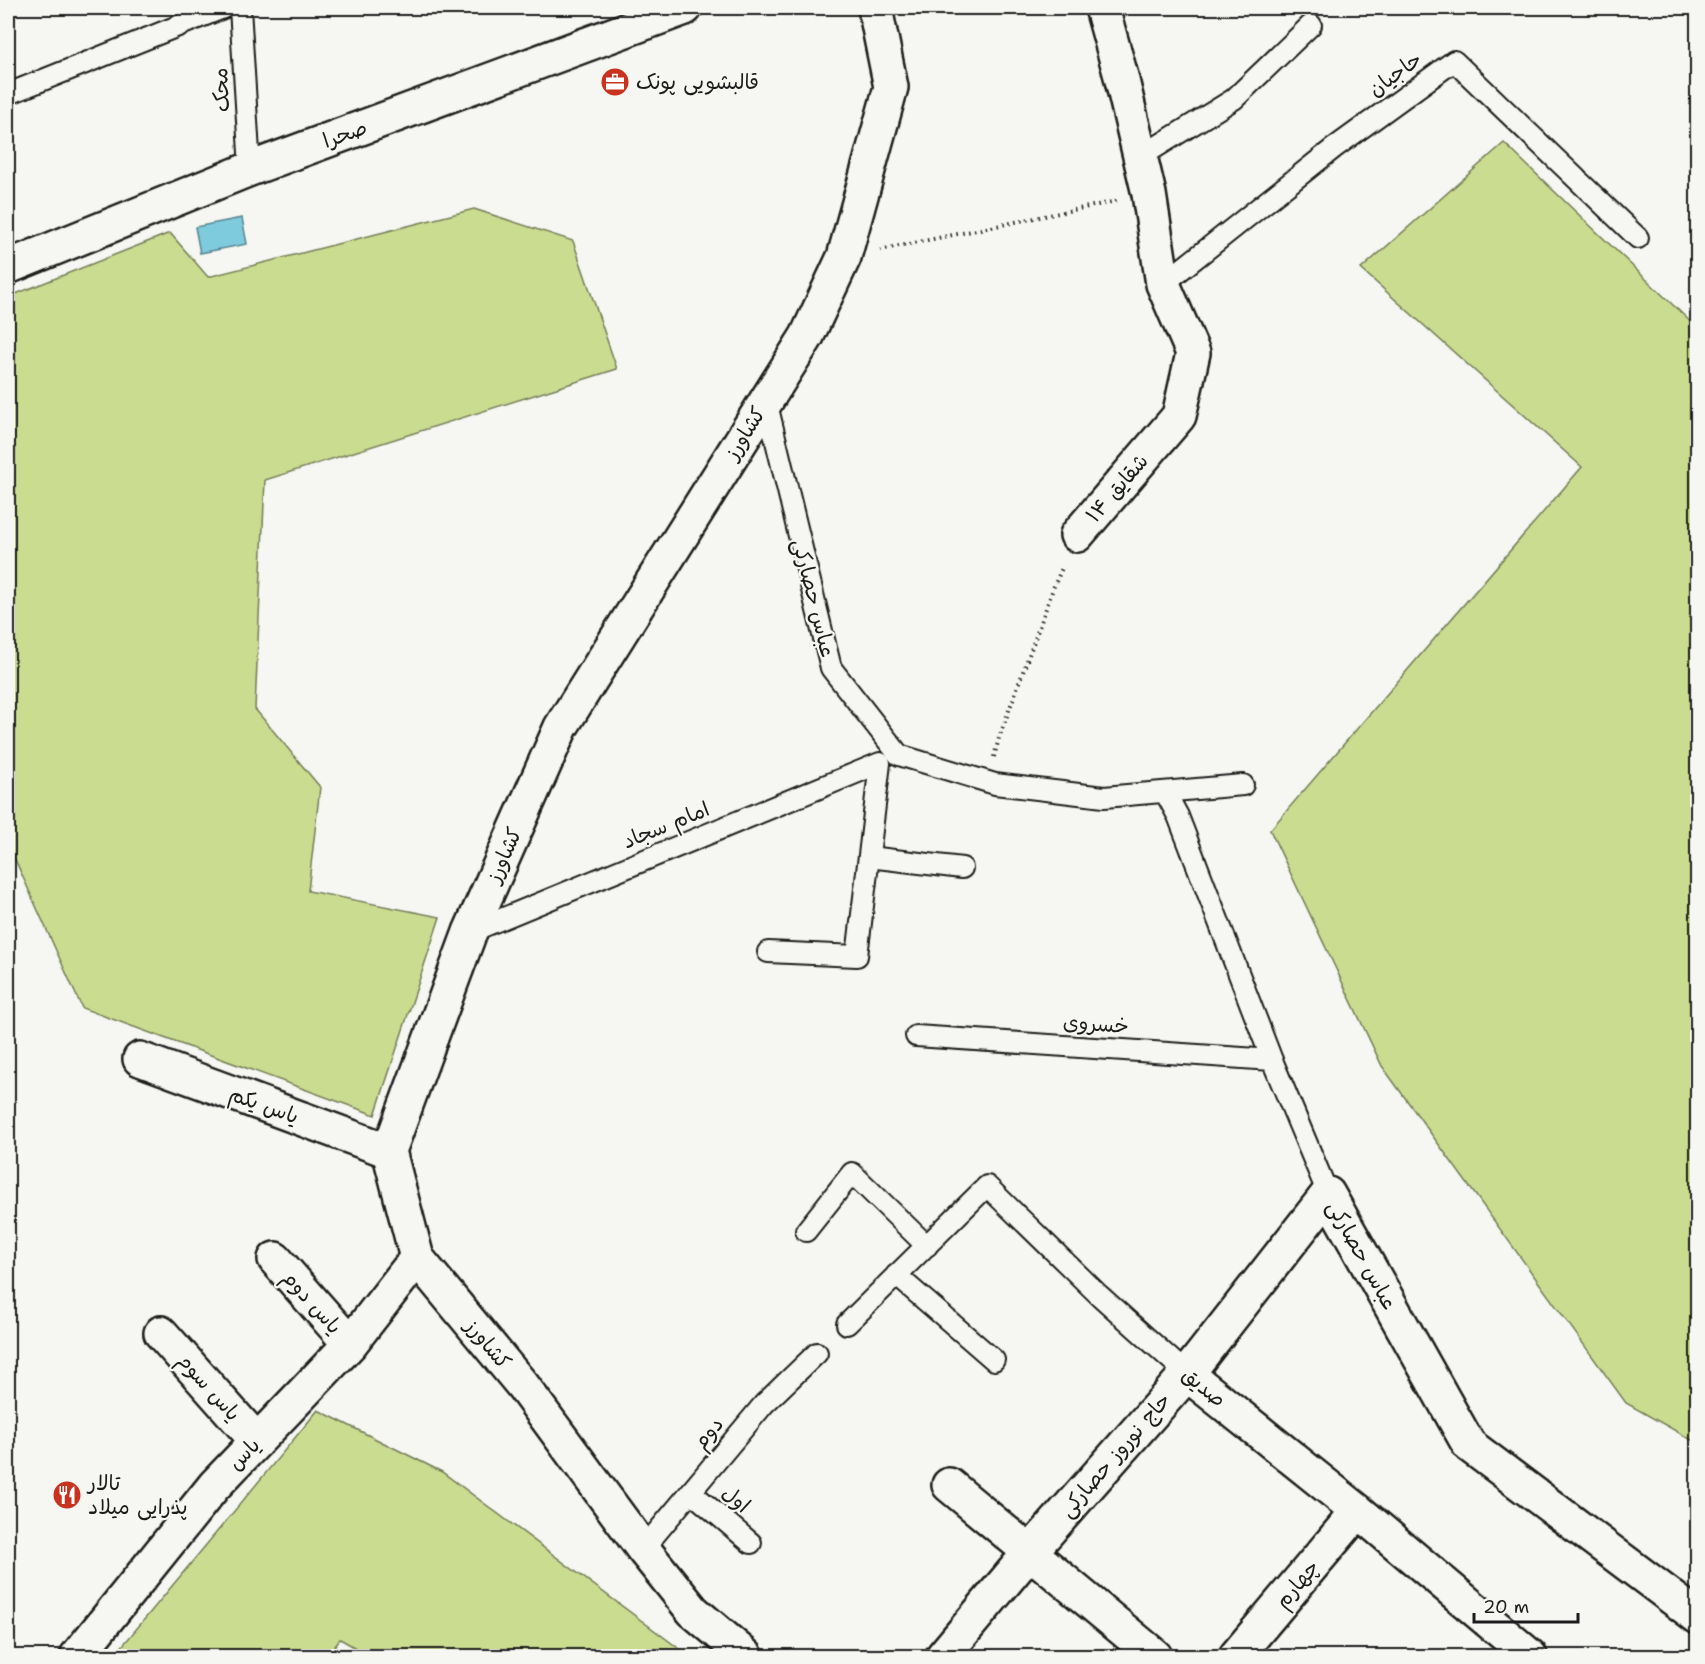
<svg xmlns="http://www.w3.org/2000/svg" width="1705" height="1664" viewBox="0 0 1705 1664" font-family="'Shantell Sans','Playpen Sans Arabic',sans-serif">
	<rect width="100%" height="100%" fill="#f6f6f2"/>
	<filter id="ink" filterUnits="userSpaceOnUse"><feTurbulence type="fractalNoise" baseFrequency=".0167" numOctaves="2"/><feDisplacementMap in="SourceGraphic" scale="12" xChannelSelector="R" yChannelSelector="G"/><feConvolveMatrix kernelMatrix="1 2 1 2 8 2 1 2 1" color-interpolation-filters="sRGB"/></filter>
	<g filter="url(#ink)">
		<!-- green -->
		<path fill="#cadc90" stroke="#737c56" stroke-width="1.5" d="M 1504,143 L 1697,328 L 1697,1443 L 1626,1403 L 1382,1066 L 1270,830 L 1582,467 L 1361,269 Z
			M 474,209 L 573,241 L 617,369 L 265,480 L 255,709 L 320,787 L 308,891 L 440,917 L 375,1115 L 82,1008 L 8,844 L 8,297 L 170,233 L 208,277 Z
			M 318,1410 L 442,1472 L 689,1656 L 370,1656 L 340,1639 L 326,1656 L 114,1656 Z"/>
		<!-- water -->
		<path fill="#7fcbde" stroke="#578590" stroke-width="1.5" d="M 242,218 L 247,244 L 200,253 L 195,227 Z"/>
		<g fill="none" stroke-linecap="round" stroke-linejoin="round">
			<!-- lane casing -->
			<g stroke="#1c1c1c" stroke-width="24">
				<path id="lane" d="M 240,8 L 250,169
					M 8,94 L 223,8
					M 1140,157 L 1234,99 L 1311,25
					M 1163,284 L 1334,148 L 1454,61 L 1638,238
					M 766,400 L 831,668 L 899,755 L 995,784 L 1104,797 L 1243,785
					M 1165,792 L 1178,816 L 1272,1060 L 1328,1194
					M 869,857 L 962,868
					M 470,932 L 880,763 L 857,956 L 768,952
					M 916,1036 L 1272,1060
					M 806,1231 L 852,1173 L 927,1246
					M 896,1275 L 994,1360
					M 847,1324 L 987,1186 L 1099,1295 L 1187,1374
					M 691,1492 L 751,1543
					M 643,1549 L 764,1404 L 817,1353"/>
			</g>
			<!-- street casing -->
			<g stroke="#1c1c1c" stroke-width="38">
				<path id="street" d="M 8,267 L 250,169 L 685,8
					M 1077,535 L 1179,416 L 1193,353 L 1163,284 L 1149,194 L 1121,76 L 1102,8
					M 140,1059 L 389,1151
					M 275,1259 L 350,1344
					M 161,1333 L 257,1441
					M 1187,1374 L 1358,1511 L 1530,1656
					M 949,1485 L 1155,1656
					M 77,1656 L 214,1486 L 350,1344 L 417,1258
					M 943,1656 L 1030,1552 L 1187,1374 L 1328,1194 L 1469,1445 L 1698,1617
					M 1236,1656 L 1358,1511"/>
			</g>
			<!-- secondary casing -->
			<g stroke="#1c1c1c" stroke-width="38">
				<path id="secondary" d="M 746,1656 L 693,1611 L 643,1549 L 523,1386 L 417,1258 L 389,1151 L 470,932 L 561,727 L 807,336 L 844,257 L 891,87 L 875,8"/>
			</g>
			<!-- path -->
			<path stroke="#1c1c1c" stroke-width="4" stroke-dasharray="1.5 4.5" stroke-linecap="butt" d="M 880,250 L 1117,201
				M 994,757 L 999,738 L 1054,586 L 1063,566"/>
			<!-- lane -->
			<use href="#lane" stroke="#f6f6f2" stroke-width="20"/>
			<!-- street -->
			<use href="#street" stroke="#f6f6f2" stroke-width="33"/>
			<!-- secondary -->
			<use href="#secondary" stroke="#f6f6f2" stroke-width="33"/>
		</g>
	</g>
	<!-- icons -->
	<defs>
		<g id="office-disc" transform="scale(1.5)"><circle r="9.5" fill="#c8321e" stroke="#f6f6f2"/><path d="M-6-3h4V-5.5h4V-3h4V5H-6ZM-1-4.5V-3h2v-1.5ZM-6 0V1H6V0Z" fill="#fff"/></g>
		<g id="restaurant-disc" transform="scale(1.5)"><circle r="9.5" fill="#c8321e" stroke="#f6f6f2"/><path d="M-5-6h1v4h1v-4h1v4h1v-4h1v5L-1.5 .5V6h-2V.5L-5-1ZM5-6V6H3V1.5H1.5Q1.5-4 5-6Z" fill="#fff"/></g>
	</defs>
	<g fill-rule="evenodd">
		<use href="#office-disc" x="615" y="82"/>
		<use href="#restaurant-disc" x="67" y="1495"/>
	</g>
	<g text-anchor="middle" dominant-baseline="central" stroke-width="4.5" stroke-linejoin="round" paint-order="stroke">
		<!-- street labels -->
		<g font-size="21" fill="#1c1c1c" stroke="#f6f6f2">
			<text transform="translate(1395 74) rotate(-36)">حاجیان</text>
			<text transform="translate(221 90) rotate(-93)">محک</text>
			<text transform="translate(345 134) rotate(-20)">صحرا</text>
			<text transform="translate(745 433) rotate(-58)">کشاورز</text>
			<text transform="translate(1117 488) rotate(-49)">شقایق ۱۴</text>
			<text transform="translate(814 598) rotate(76)">عباس حصارکی</text>
			<text transform="translate(666 825) rotate(-22)">امام سجاد</text>
			<text transform="translate(504 855) rotate(-66)">کشاورز</text>
			<text transform="translate(1096 1024) rotate(4)">خسروی</text>
			<text transform="translate(264 1105) rotate(20)">یاس یکم</text>
			<text transform="translate(1362 1255) rotate(61)">عباس حصارکی</text>
			<text transform="translate(312 1302) rotate(48)">یاس دوم</text>
			<text transform="translate(488 1344) rotate(50)">کشاورز</text>
			<text transform="translate(209 1387) rotate(48)">یاس سوم</text>
			<text transform="translate(1204 1387) rotate(39)">صدیق</text>
			<text transform="translate(708 1433) rotate(-50)">دوم</text>
			<text transform="translate(244 1454) rotate(-46)">یاس</text>
			<text transform="translate(1115 1455) rotate(-49)">حاج نوروز حصارکی</text>
			<text transform="translate(736 1499) rotate(41)">اول</text>
			<text transform="translate(1297 1584) rotate(-50)">چهارم</text>
		</g>
		<!-- poi labels -->
		<g font-size="21" fill="#1c1c1c" stroke="#f6f6f2" text-anchor="start">
			<text x="636" y="82">قالبشویی پونک</text>
			<text x="88" y="1483">تالار<tspan x="88" dy="24">پذرایی میلاد</tspan></text>
		</g>
	</g>
	<!-- margin -->
	<rect width="1705" height="1664" fill="none" stroke="#f6f6f2" stroke-width="30"/>
	<rect x="15" y="15" width="1675" height="1634" fill="none" stroke="#1c1c1c" stroke-width="2" filter="url(#ink)"/>
	<!-- scale -->
	<path d="M1474 1613v9h104v-9" fill="none" stroke="#1c1c1c" stroke-width="3"/>
	<text x="1483" y="1613" font-size="18" fill="#1c1c1c" stroke="#f6f6f2" stroke-width="4.5" paint-order="stroke">20 m</text>
</svg>
